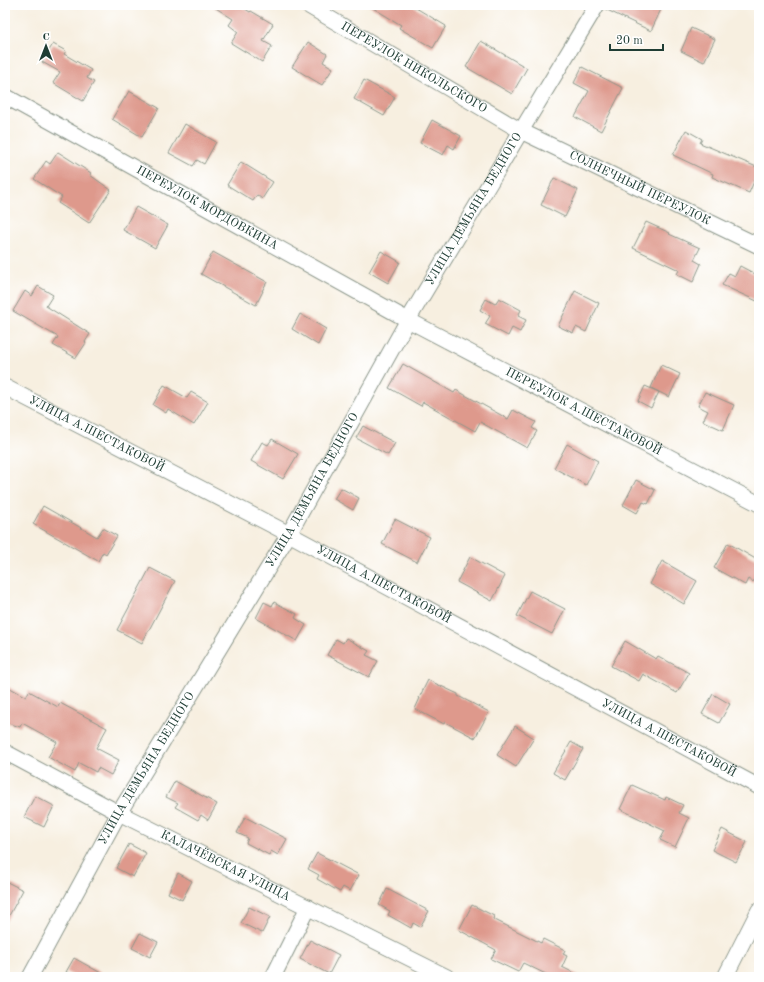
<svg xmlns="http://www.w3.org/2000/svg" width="764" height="982" viewBox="0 0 764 982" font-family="'Old Standard TT',serif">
	<rect width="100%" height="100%" fill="#fff"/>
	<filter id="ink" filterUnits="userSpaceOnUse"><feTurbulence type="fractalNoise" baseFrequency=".025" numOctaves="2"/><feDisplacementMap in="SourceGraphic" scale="8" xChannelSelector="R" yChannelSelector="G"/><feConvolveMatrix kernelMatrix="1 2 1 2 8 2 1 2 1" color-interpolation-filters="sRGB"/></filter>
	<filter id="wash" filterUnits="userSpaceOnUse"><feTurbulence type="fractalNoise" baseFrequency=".012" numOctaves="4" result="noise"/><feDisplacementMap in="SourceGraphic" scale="16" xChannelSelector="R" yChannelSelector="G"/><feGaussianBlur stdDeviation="0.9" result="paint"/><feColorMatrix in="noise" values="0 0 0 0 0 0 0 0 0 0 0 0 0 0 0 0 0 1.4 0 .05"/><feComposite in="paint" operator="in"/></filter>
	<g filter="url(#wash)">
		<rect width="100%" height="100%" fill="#f7efe0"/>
		<g id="blocks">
			<!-- building -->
			<path fill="#de998c" d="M 211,5 L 239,5 L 250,12 L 251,11 L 273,24 L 263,41 L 272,46 L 262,62 L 231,43 L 238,32 L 229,25 L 233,19 Z
				M 368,5 L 411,5 L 446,26 L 433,48 L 399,28 L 401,25 Z
				M 606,5 L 663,5 L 651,31 L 605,9 Z
				M 691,28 L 715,39 L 704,62 L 681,51 Z
				M 481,41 L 527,68 L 512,94 L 466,67 Z
				M 308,42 L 327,54 L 323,62 L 333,68 L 322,85 L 292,67 Z
				M 53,44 L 66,51 L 64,54 L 91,70 L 87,78 L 94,82 L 83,101 L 53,83 L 60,72 L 42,62 Z
				M 582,67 L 623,88 L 601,131 L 575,117 L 589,91 L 574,83 Z
				M 364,80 L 395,97 L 384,116 L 354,99 Z
				M 129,91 L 159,108 L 142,137 L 112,119 Z
				M 432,120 L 461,136 L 454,149 L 448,145 L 443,155 L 420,143 Z
				M 185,124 L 216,142 L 204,164 L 197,160 L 193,166 L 169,153 Z
				M 686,130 L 702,139 L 700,143 L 759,168 L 759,170 L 749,193 L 712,177 L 713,174 L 673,155 Z
				M 58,152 L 91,173 L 90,175 L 111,190 L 89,223 L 58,203 L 62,197 L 34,179 L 46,161 L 50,164 Z
				M 241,162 L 273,182 L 262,199 L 257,195 L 253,201 L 227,185 Z
				M 554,178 L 578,190 L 565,217 L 541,205 Z
				M 136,207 L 168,225 L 155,248 L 123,230 Z
				M 646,222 L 670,233 L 669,234 L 700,248 L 694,260 L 701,264 L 693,282 L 677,274 L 679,270 L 633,248 Z
				M 381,251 L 400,262 L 388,283 L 369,272 Z
				M 213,252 L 267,282 L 262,291 L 263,291 L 256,305 L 201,274 Z
				M 740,266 L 759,276 L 759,302 L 722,285 L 729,273 L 735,276 Z
				M 38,286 L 53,295 L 46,306 L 90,334 L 85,342 L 86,343 L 76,358 L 53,345 L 58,337 L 13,311 L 25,291 L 32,296 Z
				M 575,291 L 599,303 L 586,332 L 576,327 L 573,333 L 558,326 Z
				M 499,298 L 521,310 L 518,316 L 526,320 L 520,332 L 512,328 L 508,336 L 485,324 L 490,316 L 480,310 L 486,299 L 495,304 Z
				M 300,314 L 326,329 L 318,345 L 292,329 Z
				M 403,364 L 454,393 L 456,390 L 508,419 L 513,410 L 536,422 L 532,428 L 537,431 L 527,448 L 480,422 L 475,431 L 423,402 L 421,406 L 389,388 Z
				M 661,365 L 680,374 L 669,397 L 651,388 Z
				M 164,385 L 187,398 L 191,392 L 208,402 L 194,425 L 168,409 L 166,413 L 153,405 Z
				M 645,386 L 659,392 L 651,408 L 638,401 Z
				M 705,392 L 734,405 L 723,430 L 703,421 L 708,411 L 698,406 Z
				M 363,426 L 395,443 L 388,455 L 356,438 Z
				M 272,439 L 298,454 L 283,479 L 251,461 L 262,442 L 268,445 Z
				M 567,444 L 598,461 L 586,485 L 554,468 Z
				M 636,480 L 655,490 L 648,504 L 643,502 L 637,513 L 623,505 Z
				M 341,488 L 359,498 L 353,510 L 334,499 Z
				M 43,506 L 97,537 L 103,528 L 117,536 L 106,554 L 103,552 L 98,561 L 33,524 Z
				M 395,519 L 430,537 L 417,562 L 382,544 Z
				M 728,543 L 759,561 L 759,572 L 753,582 L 748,579 L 745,585 L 714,568 Z
				M 470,557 L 505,576 L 492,601 L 457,582 Z
				M 662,561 L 697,581 L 684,604 L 650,584 Z
				M 150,568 L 175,581 L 142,643 L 117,630 Z
				M 530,591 L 565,609 L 552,634 L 517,616 Z
				M 264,602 L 272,606 L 274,602 L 297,614 L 295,618 L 306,625 L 297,641 L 256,618 Z
				M 346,638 L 369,651 L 366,655 L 378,661 L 369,677 L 327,655 L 336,639 L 343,643 Z
				M 625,641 L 656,659 L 658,656 L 689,673 L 677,693 L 643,674 L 639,681 L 611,666 Z
				M 428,680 L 458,694 L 458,696 L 489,712 L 475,738 L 445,722 L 444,724 L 415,709 L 420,698 L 419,698 Z
				M 5,685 L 26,697 L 29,691 L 58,707 L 60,703 L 107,728 L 96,748 L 119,760 L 111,775 L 98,768 L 96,772 L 79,763 L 75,772 L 48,757 L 57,742 L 22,723 L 20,727 L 5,722 Z
				M 713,694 L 730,704 L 719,723 L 702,714 Z
				M 515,726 L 534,738 L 516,767 L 497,755 Z
				M 571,742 L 583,749 L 565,780 L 553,773 Z
				M 175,781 L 217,804 L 208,820 L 201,815 L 198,820 L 175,807 L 178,803 L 166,797 Z
				M 632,785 L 665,800 L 666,797 L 683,805 L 679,813 L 689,818 L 675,847 L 660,840 L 665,831 L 620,809 Z
				M 35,796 L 54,806 L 44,827 L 24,817 Z
				M 245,817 L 287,839 L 278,855 L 271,851 L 269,855 L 246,843 L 248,838 L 237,833 Z
				M 722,829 L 747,842 L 736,862 L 712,850 Z
				M 129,844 L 146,853 L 133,877 L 116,868 Z
				M 317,853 L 359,875 L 350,891 L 343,887 L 340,892 L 317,879 L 319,875 L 308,869 Z
				M 178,873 L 192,881 L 182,900 L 168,893 Z
				M 5,881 L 23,890 L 5,923 Z
				M 387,889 L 429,911 L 420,927 L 413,923 L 411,928 L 388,915 L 390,911 L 379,905 Z
				M 472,905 L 494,916 L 493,919 L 541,943 L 543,939 L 565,950 L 563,954 L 567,956 L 562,967 L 582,977 L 552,977 L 523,963 L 518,972 L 491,959 L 496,950 L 459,930 Z
				M 249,907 L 270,917 L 262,933 L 241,923 Z
				M 140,933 L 158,942 L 150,957 L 132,948 Z
				M 310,940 L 339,955 L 329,974 L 300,959 Z
				M 74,958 L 108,977 L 76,977 L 66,972 Z"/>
		</g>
	</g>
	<g filter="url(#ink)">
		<use href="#blocks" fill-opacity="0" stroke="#8b968a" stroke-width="1"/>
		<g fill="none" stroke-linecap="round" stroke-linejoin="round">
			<!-- street casing -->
			<g stroke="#8b968a" stroke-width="17">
				<g id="street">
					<path id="s1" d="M 307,5 L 521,131 L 759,246"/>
					<path id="s2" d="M 5,96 L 408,320 L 759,504"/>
					<path id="s3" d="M 5,387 L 289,534 L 759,787"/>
					<path id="s4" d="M 5,752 L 119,813 L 447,977"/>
					<path id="s5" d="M 30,977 L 119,813 L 289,534 L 408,320 L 521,131 L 597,5"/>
					<path d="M 273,977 L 308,907"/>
					<path d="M 725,977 L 759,910"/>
				</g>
			</g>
			<!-- street -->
			<use href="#street" stroke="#fff" stroke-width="15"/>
		</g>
	</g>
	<g text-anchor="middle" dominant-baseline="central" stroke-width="3" stroke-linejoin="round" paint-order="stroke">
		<!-- street labels -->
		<g font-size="12" fill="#1f3d34" stroke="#fff">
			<text stroke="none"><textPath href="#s1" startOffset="124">ПЕРЕУЛОК НИКОЛЬСКОГО</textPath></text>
			<text stroke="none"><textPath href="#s1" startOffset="380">СОЛНЕЧНЫЙ ПЕРЕУЛОК</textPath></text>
			<text stroke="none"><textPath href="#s2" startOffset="231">ПЕРЕУЛОК МОРДОВКИНА</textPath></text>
			<text stroke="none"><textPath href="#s5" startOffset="887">УЛИЦА ДЕМЬЯНА БЕДНОГО</textPath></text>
			<text stroke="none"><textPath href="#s2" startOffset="659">ПЕРЕУЛОК А.ШЕСТАКОВОЙ</textPath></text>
			<text stroke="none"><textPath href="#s3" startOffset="103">УЛИЦА А.ШЕСТАКОВОЙ</textPath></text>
			<text stroke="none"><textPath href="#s5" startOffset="563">УЛИЦА ДЕМЬЯНА БЕДНОГО</textPath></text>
			<text stroke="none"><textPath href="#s3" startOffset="427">УЛИЦА А.ШЕСТАКОВОЙ</textPath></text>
			<text stroke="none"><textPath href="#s3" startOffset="751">УЛИЦА А.ШЕСТАКОВОЙ</textPath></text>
			<text stroke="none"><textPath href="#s5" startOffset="239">УЛИЦА ДЕМЬЯНА БЕДНОГО</textPath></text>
			<text stroke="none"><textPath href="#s4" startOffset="248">КАЛАЧЁВСКАЯ УЛИЦА</textPath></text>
		</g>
	</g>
	<!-- margin -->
	<rect width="764" height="982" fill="none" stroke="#fff" stroke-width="20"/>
	<!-- north arrow -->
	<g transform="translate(46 46)" stroke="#ffffff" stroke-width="3" paint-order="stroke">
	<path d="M0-3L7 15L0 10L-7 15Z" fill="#1f3d34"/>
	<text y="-6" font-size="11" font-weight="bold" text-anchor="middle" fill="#1f3d34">С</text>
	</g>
	<!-- scale -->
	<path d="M610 44v6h53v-6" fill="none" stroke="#1f3d34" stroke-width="2"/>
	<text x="616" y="44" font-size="12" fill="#1f3d34" stroke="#ffffff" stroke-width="3" paint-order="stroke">20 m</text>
</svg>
